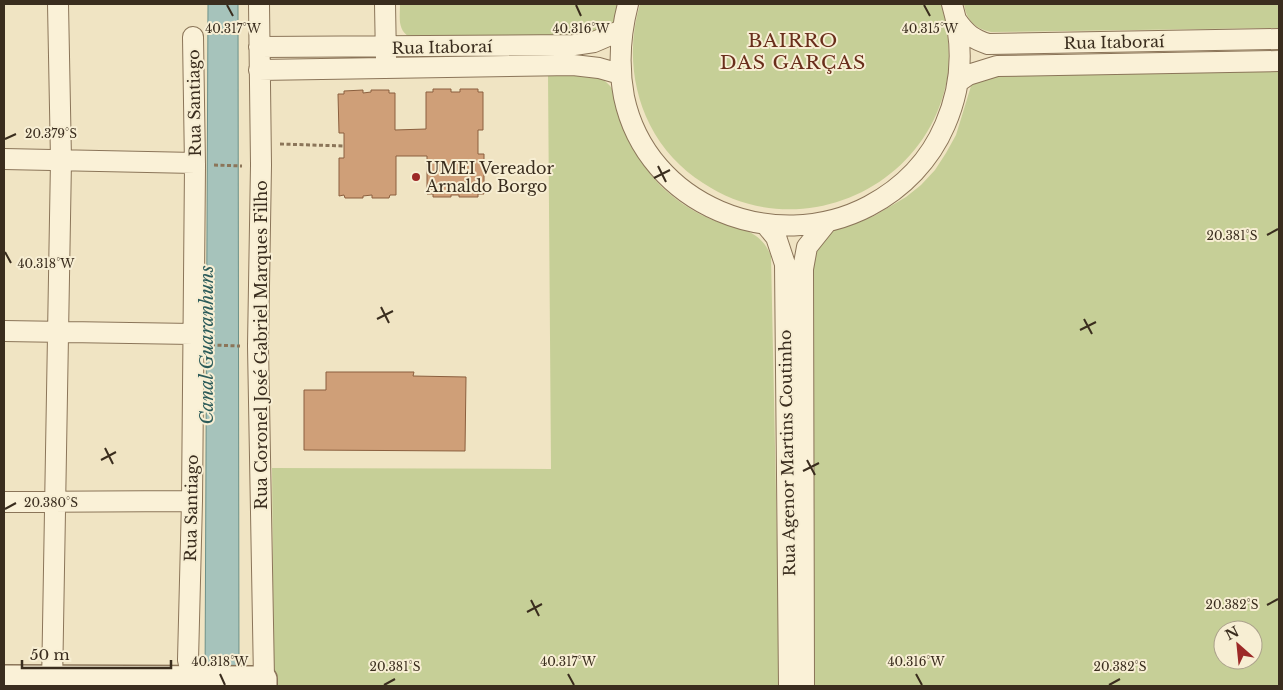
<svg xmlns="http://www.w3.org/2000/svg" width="1283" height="690" viewBox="0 0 1283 690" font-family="'Libre Baskerville',serif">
	<rect width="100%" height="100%" fill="#f0e4c3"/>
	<!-- green -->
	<path fill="#c6cf97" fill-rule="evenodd" d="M 400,4 L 621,4 L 615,22 L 598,35 L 410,37 C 397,30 400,17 400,4 Z
		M 640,4 L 941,4 C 948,28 951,53 947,79 C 927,190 797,246 703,183 C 681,169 662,149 650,125 C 631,87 628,44 640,4 Z
		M 964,4 L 1279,4 L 1279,28 L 991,32 C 975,29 966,20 964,4 Z
		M 1279,67 L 1279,686 L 810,686 L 813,247 L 838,226 L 874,216 L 906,197 L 921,185 L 935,170 L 946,153 L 956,135 L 971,86 L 984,75 ZM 1223,630 L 1253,630 L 1253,660 L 1223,660 Z
		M 593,74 C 623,86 619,115 630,140 C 638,157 649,174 662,187 C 675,199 690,210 706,217 C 732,230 759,225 771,256 L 780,686 L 274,686 L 272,468 L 551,469 L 548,75 Z"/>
	<!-- water -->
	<path fill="#a6c3bb" stroke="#6c9189" d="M 208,4 L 238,4 L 239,686 L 205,686 Z"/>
	<!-- building -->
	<path fill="#cf9f78" stroke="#8b5f3e" d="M 433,89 L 451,89 L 451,92 L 460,92 L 460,89 L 478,89 L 478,92 L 483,92 L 483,130 L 478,130 L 478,154 L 484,154 L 484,194 L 478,194 L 478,197 L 459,197 L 459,195 L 451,195 L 451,197 L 433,197 L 433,194 L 427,194 L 427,156 L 396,156 L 396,195 L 390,195 L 389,198 L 372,198 L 372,195 L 363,196 L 363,198 L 345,198 L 344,195 L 339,196 L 339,158 L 344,158 L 344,133 L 339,133 L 338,94 L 344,94 L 344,91 L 363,90 L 363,93 L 371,92 L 371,90 L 389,90 L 389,93 L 395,93 L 395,130 L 426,129 L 426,92 L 433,92 Z
		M 326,372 L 414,372 L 413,376 L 466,377 L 465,451 L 304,450 L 304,390 L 326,390 Z"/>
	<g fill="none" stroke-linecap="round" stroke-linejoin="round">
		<!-- minor casing -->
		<g stroke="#8b7559" stroke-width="22">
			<path id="minor" d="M 259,4 L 261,165 L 258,346 L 264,679
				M 385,4 L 386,59
				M 628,4 C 620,35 618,65 624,97 C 647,206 774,256 869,206 C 903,188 930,160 945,125 C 962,86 964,45 952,4
				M 957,21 C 966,34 973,39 988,44 L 1279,39
				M 193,37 L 195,166 L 192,501 L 188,660 L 194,686
				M 259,47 L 574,45 L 594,42 L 622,30
				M 259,70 L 573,65 L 599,68 L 620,74
				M 958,82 L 968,75 L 997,66 L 1279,61
				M 4,159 L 195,163
				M 766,225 L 776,237 L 785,264 L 789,686
				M 4,331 L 193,334
				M 4,502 L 192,501
				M 52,686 L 61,160 L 58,4
				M 804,686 L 803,269 L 807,247 L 827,222"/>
		</g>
		<!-- tertiary casing -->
		<g stroke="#8b7559" stroke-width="28">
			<path id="tertiary" d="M 4,678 L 264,679 L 264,686"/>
		</g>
		<!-- path -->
		<path stroke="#8b7559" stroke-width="3" stroke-dasharray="4 2.5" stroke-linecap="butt" d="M 280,144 L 344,146
			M 214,165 L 242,166
			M 211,345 L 240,346"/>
		<!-- minor -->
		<use href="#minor" stroke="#faf1d7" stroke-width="20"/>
		<!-- tertiary -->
		<use href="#tertiary" stroke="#faf1d7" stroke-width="25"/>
	</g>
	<!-- ticks -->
	<path fill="none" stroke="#3a2d1e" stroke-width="2" d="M 227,5 L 233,16M 576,5 L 581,16M 924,5 L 930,16M 5,139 L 16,134M 658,166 L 666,182M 654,178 L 670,170M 1267,235 L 1278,229M 5,252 L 11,263M 381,307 L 389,323M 377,319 L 393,311M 1084,319 L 1092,334M 1080,330 L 1096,322M 105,448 L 113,464M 101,460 L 116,452M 807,460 L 815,475M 803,471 L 819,463M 5,509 L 16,503M 531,600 L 539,616M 1267,605 L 1278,599M 527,612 L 542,604M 220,674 L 225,685M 568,674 L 574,685M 916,674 L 922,685M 384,685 L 395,679M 1109,685 L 1120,679"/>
	<!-- markers -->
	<circle fill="#9c2927" stroke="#f7eed3" stroke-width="2" cx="416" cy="177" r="5"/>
	<g text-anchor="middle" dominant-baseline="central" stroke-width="4" stroke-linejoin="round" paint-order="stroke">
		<!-- street labels -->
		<g font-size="16" fill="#3a2d1e" stroke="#f7eed3">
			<text transform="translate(1114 42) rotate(-1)">Rua Itaboraí</text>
			<text transform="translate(442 47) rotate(-1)">Rua Itaboraí</text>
			<text transform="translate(194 103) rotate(-91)">Rua Santiago</text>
			<text transform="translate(261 345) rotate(-90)">Rua Coronel José Gabriel Marques Filho</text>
			<text transform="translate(787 453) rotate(-91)">Rua Agenor Martins Coutinho</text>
			<text transform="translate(191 508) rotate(-89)">Rua Santiago</text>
		</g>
		<!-- poi labels -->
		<g font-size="16" fill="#3a2d1e" stroke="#f7eed3" text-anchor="start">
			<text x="426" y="168">UMEI Vereador<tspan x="426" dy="18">Arnaldo Borgo</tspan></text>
		</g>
		<!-- water labels -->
		<g font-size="18" font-style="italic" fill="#2c5b59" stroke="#f7eed3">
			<text transform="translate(207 345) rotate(-90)">Canal Guaranhuns</text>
		</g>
		<!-- quarter labels -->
		<g font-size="19" letter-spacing="1" fill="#692e1b" stroke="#f7eed3">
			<text x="793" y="40">BAIRRO<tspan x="793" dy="22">DAS GARÇAS</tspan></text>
		</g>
	</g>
	<g font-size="12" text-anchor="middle" fill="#3a2d1e" stroke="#f7eed3" stroke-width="4" stroke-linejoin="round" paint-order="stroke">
		<text x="233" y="33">40.317°W</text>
		<text x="581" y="33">40.316°W</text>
		<text x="930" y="33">40.315°W</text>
		<text x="51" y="138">20.379°S</text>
		<text x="1232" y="240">20.381°S</text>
		<text x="46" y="268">40.318°W</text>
		<text x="51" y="507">20.380°S</text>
		<text x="1232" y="609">20.382°S</text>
		<text x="220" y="666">40.318°W</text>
		<text x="568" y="666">40.317°W</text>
		<text x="916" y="666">40.316°W</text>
		<text x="395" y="671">20.381°S</text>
		<text x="1120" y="671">20.382°S</text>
	</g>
	<!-- border -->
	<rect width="1283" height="690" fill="none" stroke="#3a2d1e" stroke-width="10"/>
	<!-- north arrow -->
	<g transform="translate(1238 645) rotate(333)"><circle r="24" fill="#f7eed3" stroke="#aba18b"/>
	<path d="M0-4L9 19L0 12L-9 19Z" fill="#9c2927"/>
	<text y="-8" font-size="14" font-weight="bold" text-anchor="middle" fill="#3a2d1e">N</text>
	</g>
	<!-- scale -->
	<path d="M22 660v8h149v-8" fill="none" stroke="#3a2d1e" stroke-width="2.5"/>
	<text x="30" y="660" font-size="15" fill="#3a2d1e" stroke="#f7eed3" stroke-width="4" paint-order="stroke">50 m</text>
</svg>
